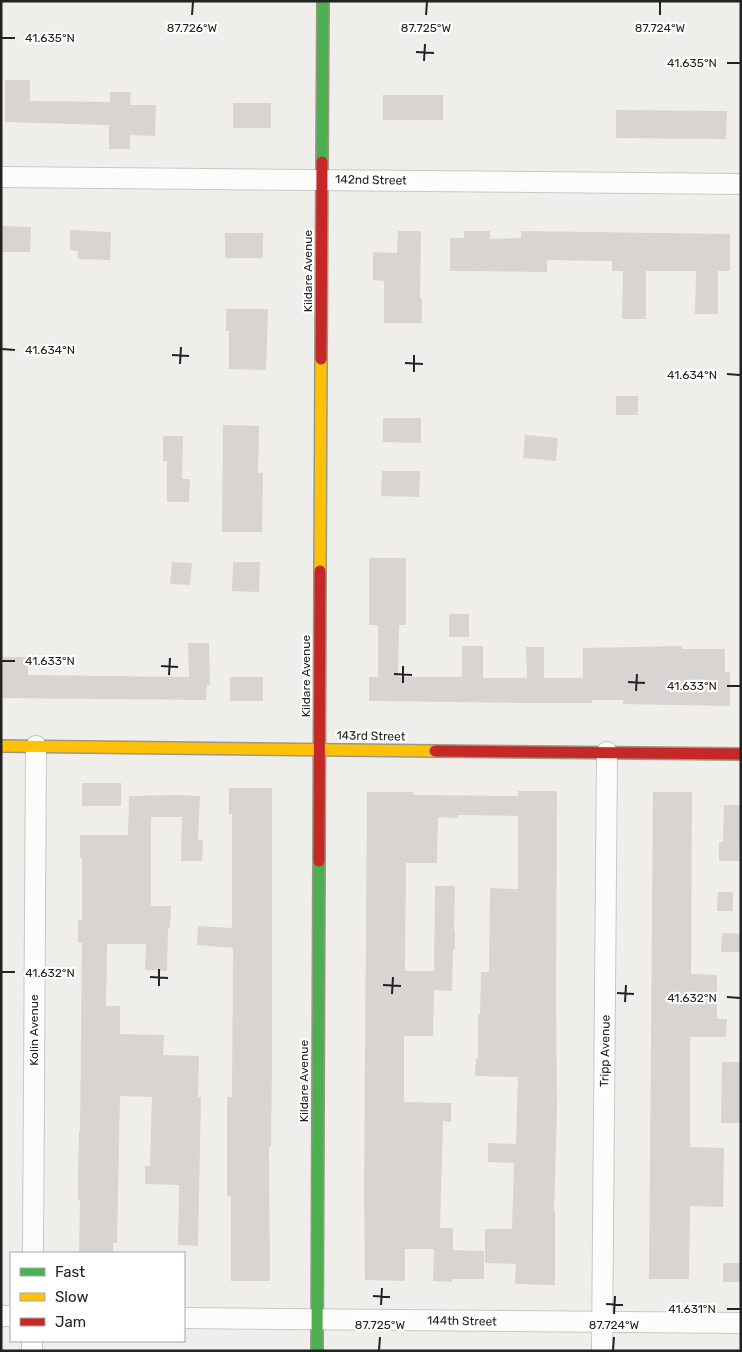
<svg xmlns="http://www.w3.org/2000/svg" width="742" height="1352" viewBox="0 0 742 1352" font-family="Rubik,sans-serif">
	<rect width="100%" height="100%" fill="#f0eeeb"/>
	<!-- building -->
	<path fill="#d7d4d2" d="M 5,80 L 30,80 L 30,101 L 110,102 L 110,92 L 131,92 L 130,105 L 156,105 L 155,136 L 130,135 L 130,149 L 109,149 L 109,125 L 5,122 Z
		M 383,95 L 443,95 L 443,120 L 383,120 Z
		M 233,103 L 271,103 L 271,128 L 233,128 Z
		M 616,110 L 727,111 L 726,139 L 616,138 Z
		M 1,226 L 31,227 L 30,252 L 1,252 Z
		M 70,230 L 111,232 L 110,260 L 78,259 L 78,251 L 70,250 Z
		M 398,231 L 421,231 L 420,298 L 422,298 L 422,323 L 384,323 L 384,281 L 373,280 L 373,252 L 397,253 Z
		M 464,231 L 490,231 L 490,239 L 521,238 L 521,231 L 730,234 L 730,271 L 718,271 L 718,314 L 695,314 L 696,271 L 646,271 L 646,319 L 622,319 L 623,271 L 612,271 L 612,261 L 547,260 L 547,272 L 450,271 L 450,238 L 464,238 Z
		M 225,233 L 263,233 L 263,258 L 225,258 Z
		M 226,309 L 268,309 L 266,370 L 229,369 L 229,331 L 226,331 Z
		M 616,396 L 638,396 L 638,415 L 616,415 Z
		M 383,418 L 421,418 L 421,443 L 383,442 Z
		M 223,425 L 259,426 L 258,473 L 263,473 L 262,532 L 222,532 Z
		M 525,435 L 558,438 L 556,461 L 523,458 Z
		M 163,436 L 183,436 L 182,479 L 190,479 L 189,502 L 167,502 L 167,461 L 163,461 Z
		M 382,471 L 420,471 L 419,497 L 381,496 Z
		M 369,558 L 406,558 L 406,625 L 399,625 L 398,677 L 462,677 L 462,646 L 483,646 L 483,678 L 527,678 L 526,647 L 544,647 L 544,678 L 583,678 L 583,648 L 682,646 L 682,649 L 725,649 L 725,672 L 730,672 L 730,706 L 623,704 L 623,700 L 592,700 L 592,703 L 534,703 L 369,701 L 369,677 L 378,677 L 378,625 L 369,625 Z
		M 172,562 L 192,563 L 190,585 L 170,584 Z
		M 233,562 L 260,562 L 259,592 L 232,591 Z
		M 449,614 L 469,614 L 469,637 L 449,637 Z
		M 188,643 L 209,643 L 210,685 L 207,685 L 206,700 L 3,698 L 3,657 L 28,657 L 28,675 L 189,677 Z
		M 230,677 L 263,677 L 263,701 L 230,701 Z
		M 82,783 L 121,783 L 121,806 L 82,806 Z
		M 229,788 L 272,788 L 272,1066 L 271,1147 L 269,1147 L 270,1281 L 231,1281 L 231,1196 L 227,1196 L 227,1097 L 232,1097 L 233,948 L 197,945 L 198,926 L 232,928 L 232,814 L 229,814 Z
		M 518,791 L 557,791 L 556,995 L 557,1109 L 554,1211 L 555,1211 L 555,1285 L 515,1284 L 516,1264 L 485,1263 L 485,1229 L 512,1229 L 514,1163 L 488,1162 L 488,1143 L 516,1144 L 518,1077 L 475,1076 L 476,1058 L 478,1058 L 478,1014 L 480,1014 L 481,972 L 489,972 L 490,888 L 518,889 L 518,816 L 458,815 L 458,818 L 438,817 L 437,863 L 406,863 L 405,971 L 434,971 L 435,886 L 455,886 L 454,931 L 455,931 L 455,949 L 453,949 L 452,991 L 434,990 L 433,1036 L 404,1036 L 404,1102 L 451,1103 L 451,1122 L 443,1121 L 440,1228 L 453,1228 L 453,1250 L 484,1251 L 484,1279 L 452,1279 L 452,1282 L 433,1281 L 434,1249 L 405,1249 L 405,1281 L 365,1280 L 364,1192 L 367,792 L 413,792 L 413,795 L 518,796 Z
		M 653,792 L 692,792 L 691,974 L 717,975 L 717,1019 L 727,1019 L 726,1037 L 690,1037 L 690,1147 L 724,1148 L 723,1207 L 690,1206 L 689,1279 L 649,1279 Z
		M 179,795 L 200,796 L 198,840 L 203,840 L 202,861 L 181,861 L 182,817 L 151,817 L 151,906 L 171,906 L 170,928 L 168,928 L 167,971 L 145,970 L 146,944 L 107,944 L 106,1006 L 120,1006 L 120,1034 L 164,1035 L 163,1055 L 199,1056 L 198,1097 L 201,1097 L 198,1246 L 178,1245 L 179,1185 L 145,1184 L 145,1166 L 150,1166 L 152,1097 L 120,1096 L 117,1243 L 113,1243 L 113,1253 L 79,1253 L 80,1200 L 78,1200 L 78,1177 L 79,1131 L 80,1131 L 82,943 L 78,943 L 78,920 L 82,920 L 82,858 L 80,858 L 80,835 L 128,835 L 129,796 Z
		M 724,805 L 741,805 L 739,861 L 719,861 L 719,842 L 723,842 Z
		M 718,892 L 733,892 L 733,911 L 717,911 Z
		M 722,933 L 741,934 L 741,952 L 721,952 Z
		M 722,1062 L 741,1062 L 741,1123 L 721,1123 Z
		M 723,1263 L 741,1263 L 741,1282 L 723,1282 Z"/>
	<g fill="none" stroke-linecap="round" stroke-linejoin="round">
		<!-- street casing -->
		<g stroke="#c9c8c7" stroke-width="22">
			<path id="street" d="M 1,177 L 741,184
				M 33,1253 L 36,746
				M 1,1316 L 11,1316
				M 184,1318 L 741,1323
				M 32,1351 L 32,1341
				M 602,1351 L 607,752"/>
		</g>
		<!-- fast casing -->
		<g stroke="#999a82" stroke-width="14">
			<path id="fast" d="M 322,162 L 323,1
				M 317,1351 L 319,861"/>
		</g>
		<!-- slow casing -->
		<g stroke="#999a82" stroke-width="14">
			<path id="slow" d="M 320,571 L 321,359
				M 1,746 L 435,751"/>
		</g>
		<!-- jam casing -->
		<g stroke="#999a82" stroke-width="14">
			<path id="jam" d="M 321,359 L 322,162
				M 435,751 L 741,754
				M 319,861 L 320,571"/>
		</g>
		<!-- street -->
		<use href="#street" stroke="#fdfcfc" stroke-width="20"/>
		<!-- fast -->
		<use href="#fast" stroke="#4caf50" stroke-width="11"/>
		<!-- slow -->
		<use href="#slow" stroke="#ffc107" stroke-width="11"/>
		<!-- jam -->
		<use href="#jam" stroke="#c62828" stroke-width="11"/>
	</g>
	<!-- ticks -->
	<path fill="none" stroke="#222" stroke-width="2" d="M 192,15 L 193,2M 426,15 L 427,2M 660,15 L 660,2M 2,38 L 15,38M 416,52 L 434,53M 424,61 L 425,44M 727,63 L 740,63M 2,349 L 15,350M 172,355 L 189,356M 405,363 L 423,364M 180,364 L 181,347M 414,372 L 414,355M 727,374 L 740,375M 2,661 L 15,661M 161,666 L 178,667M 394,674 L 412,675M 169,675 L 170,658M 628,682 L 645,683M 403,683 L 403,666M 727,686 L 740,686M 636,691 L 637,674M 2,972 L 15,972M 150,977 L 168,978M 383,985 L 401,986M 159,986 L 159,969M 617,993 L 634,994M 392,994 L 393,977M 727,997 L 740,998M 625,1002 L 626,985M 373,1296 L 390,1297M 606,1304 L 623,1305M 381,1305 L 382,1288M 727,1309 L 740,1309M 614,1314 L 615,1296M 379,1350 L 380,1337M 613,1350 L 614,1337"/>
	<g text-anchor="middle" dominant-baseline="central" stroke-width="4.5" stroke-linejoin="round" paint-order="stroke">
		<!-- street labels -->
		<g font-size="12" fill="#222" stroke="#fff">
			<text transform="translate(371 180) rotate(1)">142nd Street</text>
			<text transform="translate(308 271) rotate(-90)">Kildare Avenue</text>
			<text transform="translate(306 676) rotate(-90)">Kildare Avenue</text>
			<text transform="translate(371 736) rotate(1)">143rd Street</text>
			<text transform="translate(34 1030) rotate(-90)">Kolin Avenue</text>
			<text transform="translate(605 1051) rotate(-89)">Tripp Avenue</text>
			<text transform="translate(304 1081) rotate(-90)">Kildare Avenue</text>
			<text transform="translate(462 1321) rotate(1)">144th Street</text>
		</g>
	</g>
	<g font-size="12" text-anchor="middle" fill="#222" stroke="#fff" stroke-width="4.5" stroke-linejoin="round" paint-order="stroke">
		<text x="192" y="32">87.726°W</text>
		<text x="426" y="32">87.725°W</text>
		<text x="660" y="32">87.724°W</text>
		<text x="50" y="42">41.635°N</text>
		<text x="692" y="67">41.635°N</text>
		<text x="50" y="354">41.634°N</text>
		<text x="692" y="379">41.634°N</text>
		<text x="50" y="665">41.633°N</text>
		<text x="692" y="690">41.633°N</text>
		<text x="50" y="977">41.632°N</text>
		<text x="692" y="1002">41.632°N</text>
		<text x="692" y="1313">41.631°N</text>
		<text x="380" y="1329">87.725°W</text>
		<text x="614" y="1329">87.724°W</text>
	</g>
	<!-- border -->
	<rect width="742" height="1352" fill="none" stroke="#222222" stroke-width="5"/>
	<!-- legend -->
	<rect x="10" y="1252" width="175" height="90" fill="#ffffff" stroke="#a7a7a7"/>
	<rect x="20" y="1268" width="25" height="8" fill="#4caf50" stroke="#a7a7a7"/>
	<text x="55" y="1277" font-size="15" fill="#222222">Fast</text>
	<rect x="20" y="1293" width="25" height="8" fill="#ffc107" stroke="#a7a7a7"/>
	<text x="55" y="1302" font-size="15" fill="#222222">Slow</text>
	<rect x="20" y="1318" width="25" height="8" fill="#c62828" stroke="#a7a7a7"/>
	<text x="55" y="1327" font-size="15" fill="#222222">Jam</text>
</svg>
